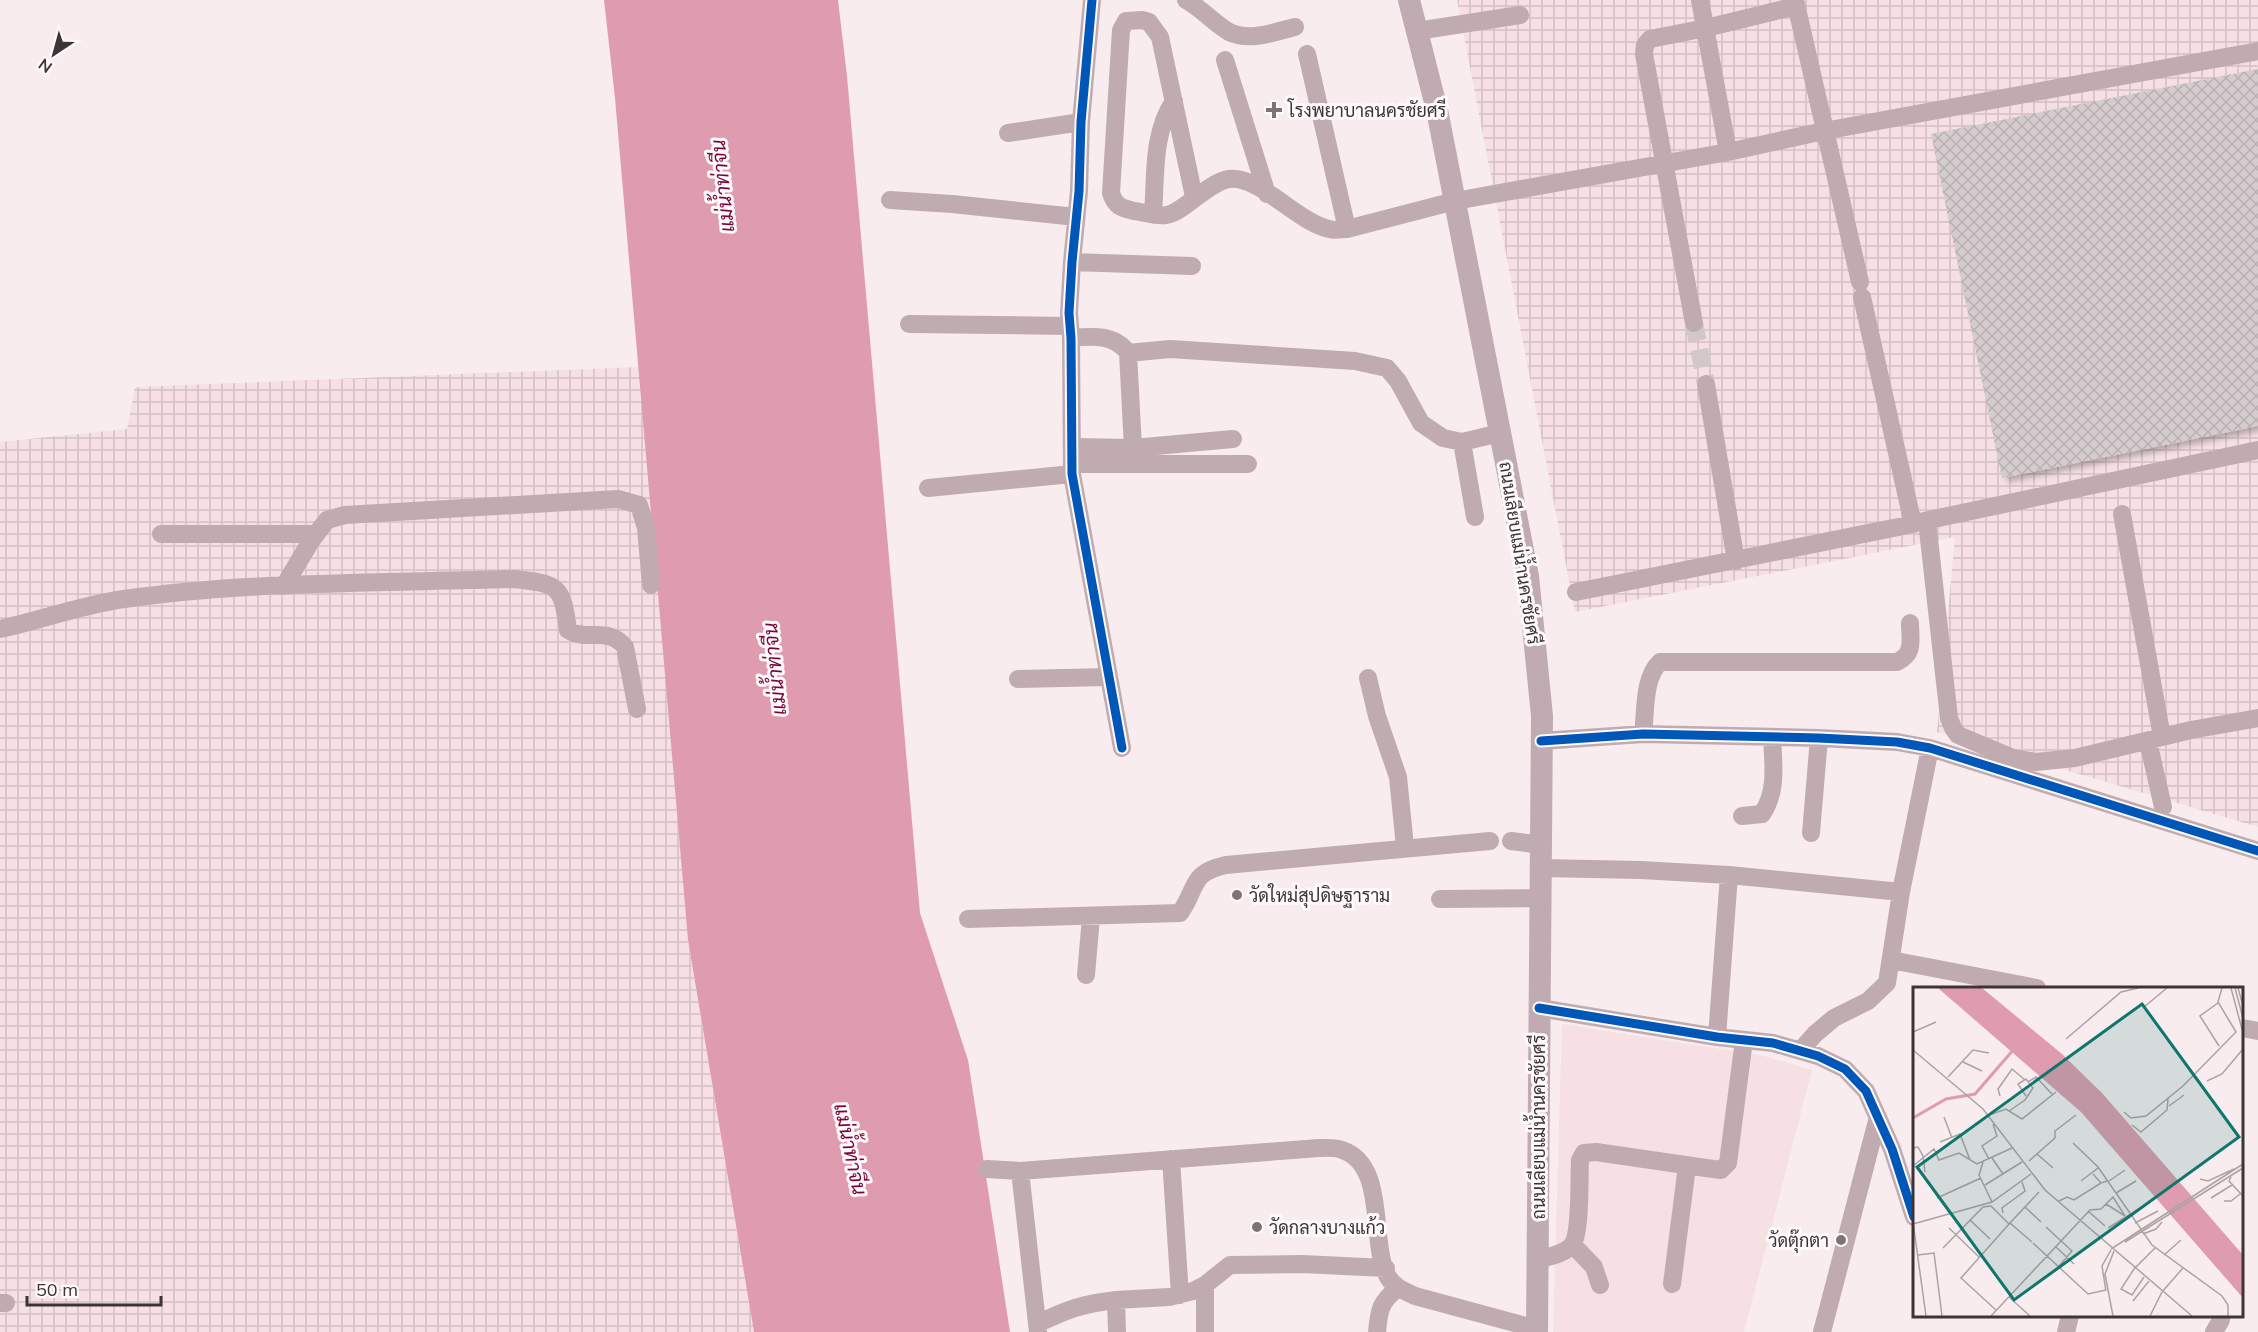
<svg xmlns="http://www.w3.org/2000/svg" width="2258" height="1332" viewBox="0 0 2258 1332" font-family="Mulish,Sarabun,sans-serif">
	<defs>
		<pattern id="industrial-grid" width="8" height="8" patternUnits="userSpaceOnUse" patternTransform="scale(1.5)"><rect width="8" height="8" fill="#f6e0e3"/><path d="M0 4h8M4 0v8" fill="none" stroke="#d4c1c3"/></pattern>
		<pattern id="building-cross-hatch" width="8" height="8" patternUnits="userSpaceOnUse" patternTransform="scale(1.5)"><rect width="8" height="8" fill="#d5ccce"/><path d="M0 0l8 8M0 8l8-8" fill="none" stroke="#b8b0b2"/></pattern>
		<filter id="shadow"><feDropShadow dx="6" dy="4" stdDeviation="3" flood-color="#0004"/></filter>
	</defs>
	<rect width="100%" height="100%" fill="#f8ecee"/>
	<!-- built -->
	<path fill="#f6e0e3" d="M 1562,1024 L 1764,1056 L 1812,1070 L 1744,1332 L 1553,1332 Z"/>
	<!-- industrial -->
	<path fill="url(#industrial-grid)" d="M 1457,0 L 2258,0 L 2258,827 L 1937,732 L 1955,537 L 1575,612 Z
		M 639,367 L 688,940 L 754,1332 L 0,1332 L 0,442 L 127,429 L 135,387 Z"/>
	<!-- water -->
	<path fill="#e09caf" d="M 604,0 L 838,0 L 847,76 L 920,913 L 968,1060 L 1010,1332 L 754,1332 L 688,940 L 615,98 Z"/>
	<!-- building -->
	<path fill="url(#building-cross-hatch)" filter="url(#shadow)" d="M 2258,69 L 2258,426 L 2002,478 L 1931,134 Z"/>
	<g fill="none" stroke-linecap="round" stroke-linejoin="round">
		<!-- minor-tunnel -->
		<path stroke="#d3c7c9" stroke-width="18" stroke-dasharray="18 9" stroke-linecap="butt" d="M 1694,323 L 1706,384"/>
		<!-- minor -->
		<path stroke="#c0abb0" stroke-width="18" d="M 1092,0 L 1081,122 L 1079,191 L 1072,262 L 1069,313 L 1071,338 L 1072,474 L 1122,748
			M 1186,0 C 1202,9 1214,23 1229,32 C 1250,42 1274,32 1295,27
			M 1700,0 L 1728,152
			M 1795,0 L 1860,282
			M 1417,31 L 1520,15
			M 1307,54 L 1347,229
			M 1225,60 L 1267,194
			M 1008,133 L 1081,122
			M 1194,197 L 1160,37 L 1149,22 L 1142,20 L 1126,21 L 1121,30 L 1111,193 C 1115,206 1121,208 1134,211 C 1144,212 1156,217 1166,215 C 1182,214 1208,182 1229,179 C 1259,175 1297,222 1329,229 C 1335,231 1342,229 1347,229 L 1455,201 L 1728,152 L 1824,131 L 2258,51
			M 890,200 L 952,204 L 1076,217
			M 1153,214 C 1156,176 1152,133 1174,101
			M 1072,262 L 1192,266
			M 1694,323 L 1644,54 L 1645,45 L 1650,39 L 1706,28 L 1796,6
			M 909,324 L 1069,326
			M 1071,338 C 1092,336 1115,334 1128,353 L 1133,448
			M 1128,353 L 1170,349 L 1355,361 L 1387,368 L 1398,381 L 1421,423 L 1443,438 L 1462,442 L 1500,433
			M 1706,384 L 1736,561
			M 1462,442 L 1475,517
			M 1072,447 L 1133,448 L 1233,439
			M 1072,464 L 1248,464
			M 928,488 L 1072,474
			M 2122,514 L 2162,737
			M 1927,521 L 1949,718 L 1953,728 L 1958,735 L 2013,758 L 2036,762 L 2075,758 L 2191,730 L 2258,718
			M 1915,523 L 2258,450
			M 161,534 L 316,534
			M 284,586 L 311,541 L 327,520 L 345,515 L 618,499 L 639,505 L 646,528 L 651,585
			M 1576,592 L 1913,524 L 1862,297
			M 0,629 C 41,620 82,605 124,599 C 253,581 384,583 514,579 C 559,584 562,585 568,630 C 587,642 609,626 625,647 L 637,709
			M 1368,678 L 1377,716 L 1398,777 L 1405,847
			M 1018,679 L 1108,677
			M 1643,734 C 1646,712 1643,678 1660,662 L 1897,662 C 1915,653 1910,641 1910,623
			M 1541,741 L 1643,734 L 1819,738 L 1897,742 L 1930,748 L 2258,851
			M 2148,741 L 2163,807
			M 1742,816 L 1762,814 C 1778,791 1773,763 1772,737
			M 1811,833 L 1819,738
			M 1511,841 L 1542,845
			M 1541,868 L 1641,870 L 1729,875 L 1901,892
			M 1440,899 L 1540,898
			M 968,919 L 1180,913 C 1198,888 1189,873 1226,865 L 1490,841
			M 1891,960 L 2037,988
			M 1086,975 L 1091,917
			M 1539,1008 L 1717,1037 L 1773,1043 L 1818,1056 L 1845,1069 L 1866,1091 L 1892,1149 L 1914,1217
			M 2242,1028 L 2258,1031
			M 1717,1037 L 1729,875
			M 1800,1051 L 1815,1034 L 1834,1018 L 1868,1001 L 1887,983 L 1901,892 L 1930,748
			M 1171,1159 L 1180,1295
			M 987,1169 L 1020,1171 L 1319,1148 C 1326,1148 1336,1147 1342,1150 C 1388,1165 1369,1243 1388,1277 C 1394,1287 1404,1291 1415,1296 L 1537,1329
			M 1020,1171 L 1038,1332
			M 1573,1245 L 1594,1267 L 1600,1285
			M 1537,1260 C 1547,1257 1565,1254 1572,1245 C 1581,1234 1579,1177 1580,1160 L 1584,1153 L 1596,1152 L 1706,1168 L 1721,1170 L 1728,1163 L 1744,1040
			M 1672,1284 L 1687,1166
			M 1205,1285 L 1205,1332
			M 0,1303 L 6,1303
			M 1037,1324 C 1068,1309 1082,1304 1116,1300
			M 1117,1332 L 1116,1300 L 1169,1297 L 1193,1291 L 1205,1285 L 1230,1265 L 1302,1264 L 1386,1268
			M 1377,1332 C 1379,1310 1380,1302 1398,1288
			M 1822,1332 L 1878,1117
			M 2066,1332 L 2070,1316
			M 2214,1332 L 2221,1320 L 2221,1316"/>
		<!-- major -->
		<path stroke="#c1abb2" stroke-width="22" d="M 1409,0 L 1437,110 L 1528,576 L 1542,716 L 1537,1332"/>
		<!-- cycleway casing -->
		<g stroke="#fef9fa" stroke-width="13">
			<path id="cycleway" d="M 1092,0 L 1081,122 L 1079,191 L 1072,262 L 1069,313 L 1071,338 L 1072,474 L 1122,748
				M 1541,741 L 1643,734 L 1819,738 L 1897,742 L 1930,748 L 2258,851
				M 1539,1008 L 1717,1037 L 1773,1043 L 1818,1056 L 1845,1069 L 1866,1091 L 1892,1149 L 1914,1217"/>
		</g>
		<!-- cycleway -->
		<use href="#cycleway" stroke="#0057b8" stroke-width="9"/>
	</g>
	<!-- markers -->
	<g fill="#7e7476" stroke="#fef9fa" stroke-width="2">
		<path d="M1271 101h6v6h6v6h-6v6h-6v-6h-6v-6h6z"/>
		<circle cx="1237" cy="895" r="6"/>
		<circle cx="1257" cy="1227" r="6"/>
		<circle cx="1841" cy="1240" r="6"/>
	</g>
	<g text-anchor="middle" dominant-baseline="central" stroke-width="6" stroke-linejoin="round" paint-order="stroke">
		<!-- poi labels -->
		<g font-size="18" fill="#3d3436" stroke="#fef9fa" text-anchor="start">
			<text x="1288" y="110">โรงพยาบาลนครชัยศรี</text>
			<text x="1249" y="895">วัดใหม่สุปดิษฐาราม</text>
			<text x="1269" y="1227">วัดกลางบางแก้ว</text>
			<text x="1829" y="1240" text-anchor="end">วัดตุ๊กตา</text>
		</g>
		<!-- street labels -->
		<g font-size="18" fill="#3d3436" stroke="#fef9fa">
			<text transform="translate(1520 553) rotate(81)">ถนนเลียบแม่น้ำนครชัยศรี</text>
			<text transform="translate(1538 1127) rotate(-90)">ถนนเลียบแม่น้ำนครชัยศรี</text>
		</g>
		<!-- water labels -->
		<g font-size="20" font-style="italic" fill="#79043a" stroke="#fef9fa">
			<text transform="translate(722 186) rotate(-96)">แม่น้ำท่าจีน</text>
			<text transform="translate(774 669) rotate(-96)">แม่น้ำท่าจีน</text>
			<text transform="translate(851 1149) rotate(78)">แม่น้ำท่าจีน</text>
		</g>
	</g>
	<!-- overview -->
	<g transform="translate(1913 987)">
		<rect width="330" height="330" fill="#f8ecee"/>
		<path d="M 25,1 L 69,1 L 149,67 L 189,106 L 330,268 L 330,311 L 168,125 Z" fill="#e09caf"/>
		<path fill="none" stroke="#e09caf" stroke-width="3" d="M 0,131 L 33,112 L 62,107 L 101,62"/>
		<path fill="none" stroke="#ada2a4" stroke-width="1.5" d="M 318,1 L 330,46M 322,1 L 330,31M 325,1 L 330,19M 305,16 L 287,29 L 306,59M 231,20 L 254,1M 0,45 L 23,35M 153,52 L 208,5 L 225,1M 0,63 L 70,122 L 132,203 L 279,329M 50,75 L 69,84M 35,90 L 60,63 L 76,66M 294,94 L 309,87 L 330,62M 115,95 L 123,90 L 139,107M 87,109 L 85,102 L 99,82 L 112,93M 256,119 L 271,108M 96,124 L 112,113 L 120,101 L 113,92 L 105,97 L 113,109M 211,125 L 218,131 L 233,129 L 270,99 L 323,45 L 305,15 L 309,1M 76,128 L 93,122 L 109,132 L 143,105M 31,130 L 39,151M 219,138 L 228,145 L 254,123 L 255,112M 27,155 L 47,147 L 57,173M 160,156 L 185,180 L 239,258 L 309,309 L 315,318 L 315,329M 0,161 L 5,160 L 10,169 L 12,185M 124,167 L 140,181M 79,171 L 90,187M 76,172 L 69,159 L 84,149 L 80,137M 116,174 L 142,151 L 142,144 L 163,128M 70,175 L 66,188 L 79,215M 0,179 L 21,162 L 26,173 L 46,166 L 64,177 L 99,161M 180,187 L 188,196 L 194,194M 318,190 L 316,194 L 330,209M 287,192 L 295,194 L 321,182M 168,194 L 185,181M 196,194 L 212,183M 72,198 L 109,175M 203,206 L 223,194M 24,211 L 68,191M 298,211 L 319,198M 146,214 L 154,210 L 161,213 L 188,196M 311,214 L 318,214 L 327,207M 193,217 L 212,229M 112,220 L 128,235M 175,224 L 192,239M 90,226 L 89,221 L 112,204 L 109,195M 57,233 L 77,252M 0,235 L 13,329M 222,236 L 245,224M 0,237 L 79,215 L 118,187M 133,240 L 159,264 L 146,279M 36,241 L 66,270M 195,241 L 237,215M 230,247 L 243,242 L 249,235M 119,255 L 97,236 L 126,205M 212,255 L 330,181M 120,256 L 175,307 L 193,303M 143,260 L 161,277M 30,261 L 70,220 L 78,219 L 96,237M 198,262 L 330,177M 5,268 L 21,266 L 29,329M 251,268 L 268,253M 231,290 L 219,308 L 208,302 L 221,282 L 242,261M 193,304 L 189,279 L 198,263M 96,310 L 117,329M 220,314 L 236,294M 83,323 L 48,291 L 97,236M 78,329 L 177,223 L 188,222 L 200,210 L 212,229M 200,329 L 192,287 L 201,264M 237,329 L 249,305 L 270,281"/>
		<path fill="#0f766e" fill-opacity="0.15" stroke="#0f766e" stroke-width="3" d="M 229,17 L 326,150 L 101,313 L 4,180 Z"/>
		<rect width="330" height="330" fill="none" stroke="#3d3436" stroke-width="3"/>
	</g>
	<!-- north arrow -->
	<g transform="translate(54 54) rotate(216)" stroke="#fef9fa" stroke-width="4.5" paint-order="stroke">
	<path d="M0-4.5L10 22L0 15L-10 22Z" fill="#3d3436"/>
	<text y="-9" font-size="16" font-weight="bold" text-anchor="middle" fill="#3d3436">N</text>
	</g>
	<!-- scale -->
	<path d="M27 1296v9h134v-9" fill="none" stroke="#3d3436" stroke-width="3"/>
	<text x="36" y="1296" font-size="18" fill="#3d3436" stroke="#fef9fa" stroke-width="4.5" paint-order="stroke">50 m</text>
</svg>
